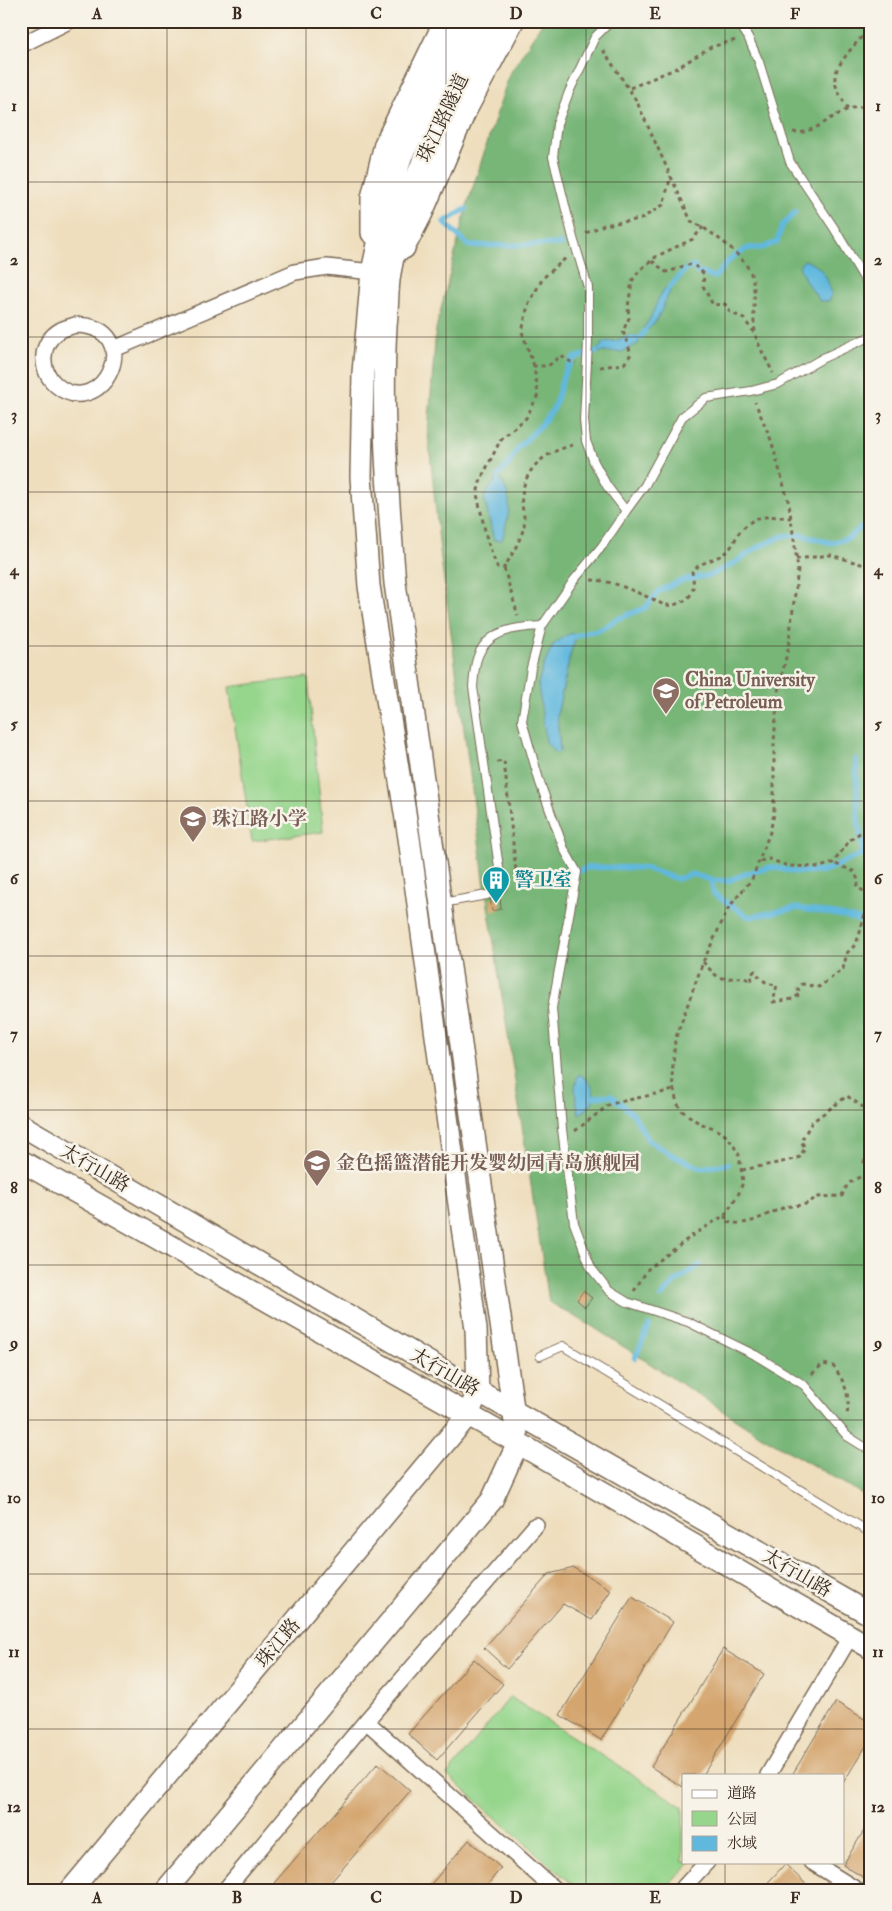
<svg xmlns="http://www.w3.org/2000/svg" width="892" height="1911" viewBox="0 0 892 1911" font-family="'IM FELL Double Pica','Noto Serif SC',serif">
	<rect width="100%" height="100%" fill="#f7f3e8"/>
	<filter id="ink" filterUnits="userSpaceOnUse"><feTurbulence type="fractalNoise" baseFrequency=".02" numOctaves="2"/><feDisplacementMap in="SourceGraphic" scale="10" xChannelSelector="R" yChannelSelector="G"/><feConvolveMatrix kernelMatrix="1 2 1 2 8 2 1 2 1" color-interpolation-filters="sRGB"/></filter>
	<filter id="wash" filterUnits="userSpaceOnUse"><feTurbulence type="fractalNoise" baseFrequency=".0096" numOctaves="4" result="noise"/><feDisplacementMap in="SourceGraphic" scale="20" xChannelSelector="R" yChannelSelector="G"/><feGaussianBlur stdDeviation="1.12" result="paint"/><feColorMatrix in="noise" values="0 0 0 0 0 0 0 0 0 0 0 0 0 0 0 0 0 1.4 0 .05"/><feComposite in="paint" operator="in"/></filter>
	<g filter="url(#wash)">
		<rect width="100%" height="100%" fill="#eedebd"/>
		<!-- green -->
		<path fill="#95d58c" stroke="#688055" d="M 308,677 L 323,832 L 252,841 L 229,687 Z
			M 510,1697 L 683,1807 L 683,1862 L 691,1862 L 664,1890 L 579,1890 L 447,1775 Z"/>
		<!-- forest -->
		<path fill="#78b678" stroke="#5a704b" fill-rule="evenodd" d="M 543,21 L 871,21 L 871,1499 L 762,1436 L 590,1325 L 549,1302 L 484,879 L 440,551 L 428,433 L 436,329 L 466,209 L 509,75 ZM 490,489 L 494,540 L 484,497 ZM 575,641 L 571,651 L 557,715 L 560,751 L 555,753 L 543,713 L 538,684 Z"/>
		<!-- water -->
		<path fill="#61b8de" stroke="#4e717e" d="M 804,260 C 823,267 826,275 832,294 L 829,301 L 820,301 L 806,282 L 799,266 Z
			M 665,288 L 669,288 L 670,292 C 662,305 660,323 645,331 L 644,327 C 654,317 655,300 665,288 Z
			M 632,335 L 640,338 L 638,344 L 621,352 L 596,352 L 604,342 L 615,341 Z
			M 498,476 C 515,500 509,513 502,540 L 494,540 L 484,497 Z
			M 573,633 L 575,641 L 571,651 L 557,715 L 560,751 L 555,753 L 546,742 L 538,684 L 543,667 L 553,645 L 565,636 Z
			M 579,1074 C 591,1080 599,1095 589,1107 C 587,1110 582,1112 579,1114 C 576,1101 572,1087 579,1074 Z"/>
		<g fill="none" stroke-linecap="round" stroke-linejoin="round">
			<!-- stream -->
			<path stroke="#61b8de" stroke-width="5.5" d="M 466,209 L 444,222 L 469,246 L 562,244
				M 669,288 L 686,269 L 694,266 L 697,272 L 715,277 L 730,259 L 748,248 L 762,248 L 777,242 L 782,226 L 795,212
				M 640,338 L 645,331
				M 498,476 L 508,465 L 518,448 L 539,427 L 554,408 L 564,374 L 574,358 L 596,352
				M 574,637 L 586,632 L 600,630 L 617,619 L 645,608 L 659,591 L 683,580 L 711,575 L 733,564 L 758,547 L 783,536 L 802,535 L 831,543 L 849,538 L 859,529 L 871,524
				M 856,759 L 858,818 L 863,853
				M 577,872 L 589,867 L 644,868 L 678,879 L 692,874 L 711,880 L 714,894 L 749,917 L 796,908 L 834,914 L 871,923
				M 711,880 L 728,881 L 745,874 L 771,867 L 797,872 L 824,871 L 871,850
				M 594,1097 L 611,1095 L 634,1115 L 648,1140 L 672,1155 L 701,1168 L 728,1164
				M 661,1297 L 674,1283 L 700,1265
				M 635,1358 L 649,1326"/>
		</g>
		<g id="blocks">
			<!-- building -->
			<path fill="#d4a56e" d="M 500,897 L 501,909 L 492,911 L 490,899 Z
				M 583,1291 L 592,1298 L 585,1307 L 577,1300 Z
				M 574,1568 L 611,1590 L 592,1620 L 563,1604 L 507,1669 L 484,1648 L 549,1574 Z
				M 632,1597 L 673,1622 L 601,1740 L 560,1715 Z
				M 723,1649 L 764,1674 L 703,1775 L 683,1775 L 683,1787 L 651,1767 Z
				M 474,1659 L 503,1684 L 437,1760 L 408,1734 Z
				M 836,1702 L 871,1723 L 871,1738 L 843,1783 L 843,1775 L 792,1775 Z
				M 378,1763 L 410,1791 L 324,1890 L 268,1890 Z
				M 871,1819 L 871,1882 L 843,1865 Z
				M 469,1840 L 501,1868 L 483,1890 L 426,1890 Z
				M 785,1864 L 812,1890 L 761,1890 Z"/>
		</g>
	</g>
	<g filter="url(#ink)">
		<use href="#blocks" fill-opacity="0" stroke="#7a6956" stroke-width="1"/>
		<g fill="none" stroke-linecap="round" stroke-linejoin="round">
			<!-- lane casing -->
			<g stroke="#7a6956" stroke-width="10">
				<path id="lane" d="M 611,21 L 595,37 L 569,92 L 557,124 L 553,157 L 573,238 L 588,287 L 588,342 L 584,420 L 586,441 L 594,462 L 607,486 L 626,511 L 602,546 L 574,580 L 542,626 L 531,668 L 522,721 L 540,783 L 564,849 L 577,872 L 552,1008 L 562,1129 L 574,1223 L 591,1268 L 609,1291 L 627,1302 L 688,1322 L 755,1355 L 804,1385 L 847,1436 L 871,1451
					M 738,21 L 748,37 L 759,62 L 790,162 L 834,228 L 871,290
					M 626,511 L 645,485 L 682,417 L 706,398 L 751,391 L 778,384 L 823,358 L 871,336
					M 442,903 L 487,895 L 502,888 L 473,687 C 474,678 474,668 477,659 C 486,630 516,627 542,626
					M 540,1356 L 563,1346 L 871,1533"/>
			</g>
			<!-- street casing -->
			<g stroke="#7a6956" stroke-width="18">
				<path id="street" d="M 21,45 L 69,21
					M 75,325 C 149,326 102,424 56,385 C 39,370 39,342 61,330 C 65,328 70,327 75,325 Z
					M 114,349 L 295,272 L 327,267 L 381,273
					M 366,1721 L 555,1890
					M 768,1775 L 850,1637
					M 812,1862 L 857,1890
					M 225,1890 L 366,1721 L 536,1525
					M 681,1890 L 707,1862"/>
			</g>
			<!-- secondary casing -->
			<g stroke="#7a6956" stroke-width="24">
				<path id="secondary" d="M 372,233 L 372,198 L 385,144 L 445,21
					M 404,248 L 422,213 L 465,112 L 513,21
					M 21,1125 L 478,1391 L 871,1615
					M 21,1161 L 518,1443 L 871,1648
					M 71,1890 L 468,1415 L 478,1391 L 476,1329 L 409,838 L 369,586 L 361,477 L 363,373 L 372,272 L 385,212 L 401,157 L 467,21
					M 166,1890 L 492,1500 L 518,1443 L 395,583 C 388,497 381,412 386,326 C 388,309 387,290 390,273 C 406,184 448,101 490,21"/>
			</g>
			<!-- path -->
			<path stroke="#7a6956" stroke-width="3" stroke-dasharray="4 4" stroke-linecap="butt" d="M 603,50 L 636,100 L 691,221 C 711,231 750,258 753,281 C 756,297 752,315 755,331 C 756,343 768,362 773,373
				M 630,88 L 677,68 L 711,47 L 736,40
				M 848,109 C 843,100 834,88 835,77 C 836,63 861,38 871,27
				M 793,132 C 820,137 842,98 871,109
				M 586,233 L 604,225 L 641,219 L 663,205 L 671,176
				M 652,261 L 666,272 C 685,269 688,256 704,274 L 703,286 L 713,305 L 725,304 L 730,312 L 744,319 L 754,333
				M 534,366 L 522,332 L 528,305 L 543,278 L 566,258
				M 600,367 L 624,364 L 631,354 L 623,331 L 629,318 L 628,307 L 632,281 L 640,270 L 657,256 L 693,239 L 703,227
				M 573,445 C 547,452 526,465 522,495 C 520,505 526,517 524,526 C 521,540 511,556 504,568 L 497,567 L 487,540 L 477,494 L 481,479 L 501,439 L 526,418 L 538,395 L 534,366 L 548,366 L 561,356 L 571,362 L 576,363
				M 796,559 L 831,555 L 871,567
				M 504,568 L 518,616
				M 591,580 C 611,580 631,590 650,598 C 656,600 661,605 667,605 C 671,606 675,605 679,603 C 694,598 695,586 692,572 C 701,560 717,561 728,550 C 733,546 735,539 738,534 C 755,513 767,516 791,518
				M 497,762 L 504,761 L 516,871 L 514,874
				M 760,861 L 769,859 L 788,866 L 820,867 L 833,863 L 850,840 L 871,825
				M 703,962 C 708,967 713,974 719,977 C 730,981 738,974 752,981 L 751,974 L 755,971 C 761,980 766,984 777,985 L 773,1002 L 793,999 L 800,994 L 798,989 L 802,984 L 819,987 L 843,969 L 847,953 L 855,945 L 859,936 L 870,895 L 857,887 L 859,881 L 853,871 L 833,863
				M 575,1131 L 610,1104 L 674,1090
				M 742,1170 L 787,1161 L 800,1157 L 805,1148 L 801,1141 L 812,1122 L 847,1096 L 863,1107 L 871,1108
				M 725,1215 L 726,1222 C 751,1227 762,1215 783,1208 C 797,1203 804,1209 816,1197 L 842,1196 C 848,1180 853,1180 868,1174 L 864,1162 L 870,1146 L 871,1129
				M 634,1291 L 648,1269 L 693,1235 L 725,1215 L 739,1193 L 743,1182 L 739,1155 L 732,1143 L 725,1135 L 714,1128 L 699,1123 L 682,1111 L 677,1103 L 674,1090 L 672,1077 L 675,1040 L 703,962 L 729,907 L 752,879 L 770,832 L 774,814 L 774,742 L 778,691 L 788,649 L 798,569 L 789,504 L 771,440 L 755,402
				M 812,1374 L 823,1364 L 833,1366 C 844,1380 851,1396 847,1414"/>
			<!-- lane -->
			<use href="#lane" stroke="#fff" stroke-width="8"/>
			<!-- street -->
			<use href="#street" stroke="#fff" stroke-width="15"/>
			<!-- secondary -->
			<use href="#secondary" stroke="#fff" stroke-width="21"/>
		</g>
	</g>
	<!-- grid -->
	<path fill="none" stroke="#3b2a1e" stroke-width="1" stroke-opacity="0.55" d="M 167,21 L 167,1890M 306,21 L 306,1890M 446,21 L 446,1890M 586,21 L 586,1890M 725,21 L 725,1775M 21,182 L 871,182M 21,337 L 871,337M 21,492 L 871,492M 21,646 L 871,646M 21,801 L 871,801M 21,956 L 871,956M 21,1110 L 871,1110M 21,1265 L 871,1265M 21,1420 L 871,1420M 21,1574 L 871,1574M 21,1729 L 871,1729M 725,1862 L 725,1890"/>
	<!-- icons -->
	<defs>
		<g id="university-pin" transform="scale(1.4375)"><path d="M0 17L-7.5 6A9.5 9.5 0 1 1 7.5 6Z" fill="#8d6e63" stroke="#f7f3e8"/><path d="M0-5L7-2L0 1L-7-2ZM-4 1L0 2.5L4 1V4Q0 6-4 4Z" fill="#fff"/></g>
		<g id="school-pin" transform="scale(1.4375)"><path d="M0 17L-7.5 6A9.5 9.5 0 1 1 7.5 6Z" fill="#8d6e63" stroke="#f7f3e8"/><path d="M0-5L7-2L0 1L-7-2ZM-4 1L0 2.5L4 1V4Q0 6-4 4Z" fill="#fff"/></g>
		<g id="building-pin" transform="scale(1.4375)"><path d="M0 17L-7.5 6A9.5 9.5 0 1 1 7.5 6Z" fill="#0f9aa8" stroke="#f7f3e8"/><path d="M-4-6H4V6H1V3H-1V6H-4ZM-2.5-4.3h1.7v1.8h-1.7ZM.8-4.3h1.7v1.8H.8ZM-2.5-1h1.7V.8h-1.7ZM.8-1h1.7V.8H.8Z" fill="#fff"/></g>
	</defs>
	<g fill-rule="evenodd">
		<use href="#university-pin" x="666" y="691"/>
		<use href="#school-pin" x="193" y="819"/>
		<use href="#building-pin" x="496" y="880"/>
		<use href="#school-pin" x="317" y="1163"/>
	</g>
	<g text-anchor="middle" dominant-baseline="central" stroke-width="5" stroke-linejoin="round" paint-order="stroke">
		<!-- street labels -->
		<g font-size="19" fill="#3b2a1e" stroke="#f7f3e8">
			<text transform="translate(443 118) rotate(-65)">珠江路隧道</text>
			<text transform="translate(95 1168) rotate(30)">太行山路</text>
			<text transform="translate(445 1372) rotate(30)">太行山路</text>
			<text transform="translate(797 1573) rotate(30)">太行山路</text>
			<text transform="translate(278 1643) rotate(-50)">珠江路</text>
		</g>
		<!-- education labels -->
		<g font-size="19" font-weight="bold" fill="#785e54" stroke="#f7f3e8" text-anchor="start">
			<text x="685" y="680">China University<tspan x="685" dy="22">of Petroleum</tspan></text>
			<text x="212" y="819">珠江路小学</text>
			<text x="336" y="1163">金色摇篮潜能开发婴幼园青岛旗舰园</text>
		</g>
		<!-- culture labels -->
		<g font-size="19" font-weight="bold" fill="#0d838f" stroke="#f7f3e8" text-anchor="start">
			<text x="515" y="880">警卫室</text>
		</g>
	</g>
	<!-- margin -->
	<rect width="892" height="1911" fill="none" stroke="#f7f3e8" stroke-width="55"/>
	<!-- legend -->
	<rect x="682" y="1774" width="162" height="90" fill="#f7f3e8" stroke="#aca397"/>
	<rect x="692" y="1790" width="25" height="8" fill="#ffffff" stroke="#aca397"/>
	<text x="727" y="1798" font-size="15" fill="#3b2a1e">道路</text>
	<rect x="692" y="1811" width="25" height="15" fill="#95d58c" stroke="#aca397"/>
	<text x="727" y="1824" font-size="15" fill="#3b2a1e">公园</text>
	<rect x="692" y="1836" width="25" height="15" fill="#61b8de" stroke="#aca397"/>
	<text x="727" y="1848" font-size="15" fill="#3b2a1e">水域</text>
	<rect x="28" y="28" width="836" height="1856" fill="none" stroke="#3b2a1e" stroke-width="2"/>
	<g font-size="16" text-anchor="middle" font-weight="bold" fill="#3b2a1e">
		<text x="97" y="19">A</text>
		<text x="237" y="19">B</text>
		<text x="376" y="19">C</text>
		<text x="516" y="19">D</text>
		<text x="655" y="19">E</text>
		<text x="795" y="19">F</text>
		<text x="14" y="111">1</text>
		<text x="878" y="111">1</text>
		<text x="14" y="265">2</text>
		<text x="878" y="265">2</text>
		<text x="14" y="420">3</text>
		<text x="878" y="420">3</text>
		<text x="14" y="575">4</text>
		<text x="878" y="575">4</text>
		<text x="14" y="729">5</text>
		<text x="878" y="729">5</text>
		<text x="14" y="884">6</text>
		<text x="878" y="884">6</text>
		<text x="14" y="1039">7</text>
		<text x="878" y="1039">7</text>
		<text x="14" y="1193">8</text>
		<text x="878" y="1193">8</text>
		<text x="14" y="1348">9</text>
		<text x="878" y="1348">9</text>
		<text x="14" y="1503">10</text>
		<text x="878" y="1503">10</text>
		<text x="14" y="1657">11</text>
		<text x="878" y="1657">11</text>
		<text x="14" y="1812">12</text>
		<text x="878" y="1812">12</text>
		<text x="97" y="1903">A</text>
		<text x="237" y="1903">B</text>
		<text x="376" y="1903">C</text>
		<text x="516" y="1903">D</text>
		<text x="655" y="1903">E</text>
		<text x="795" y="1903">F</text>
	</g>
</svg>
